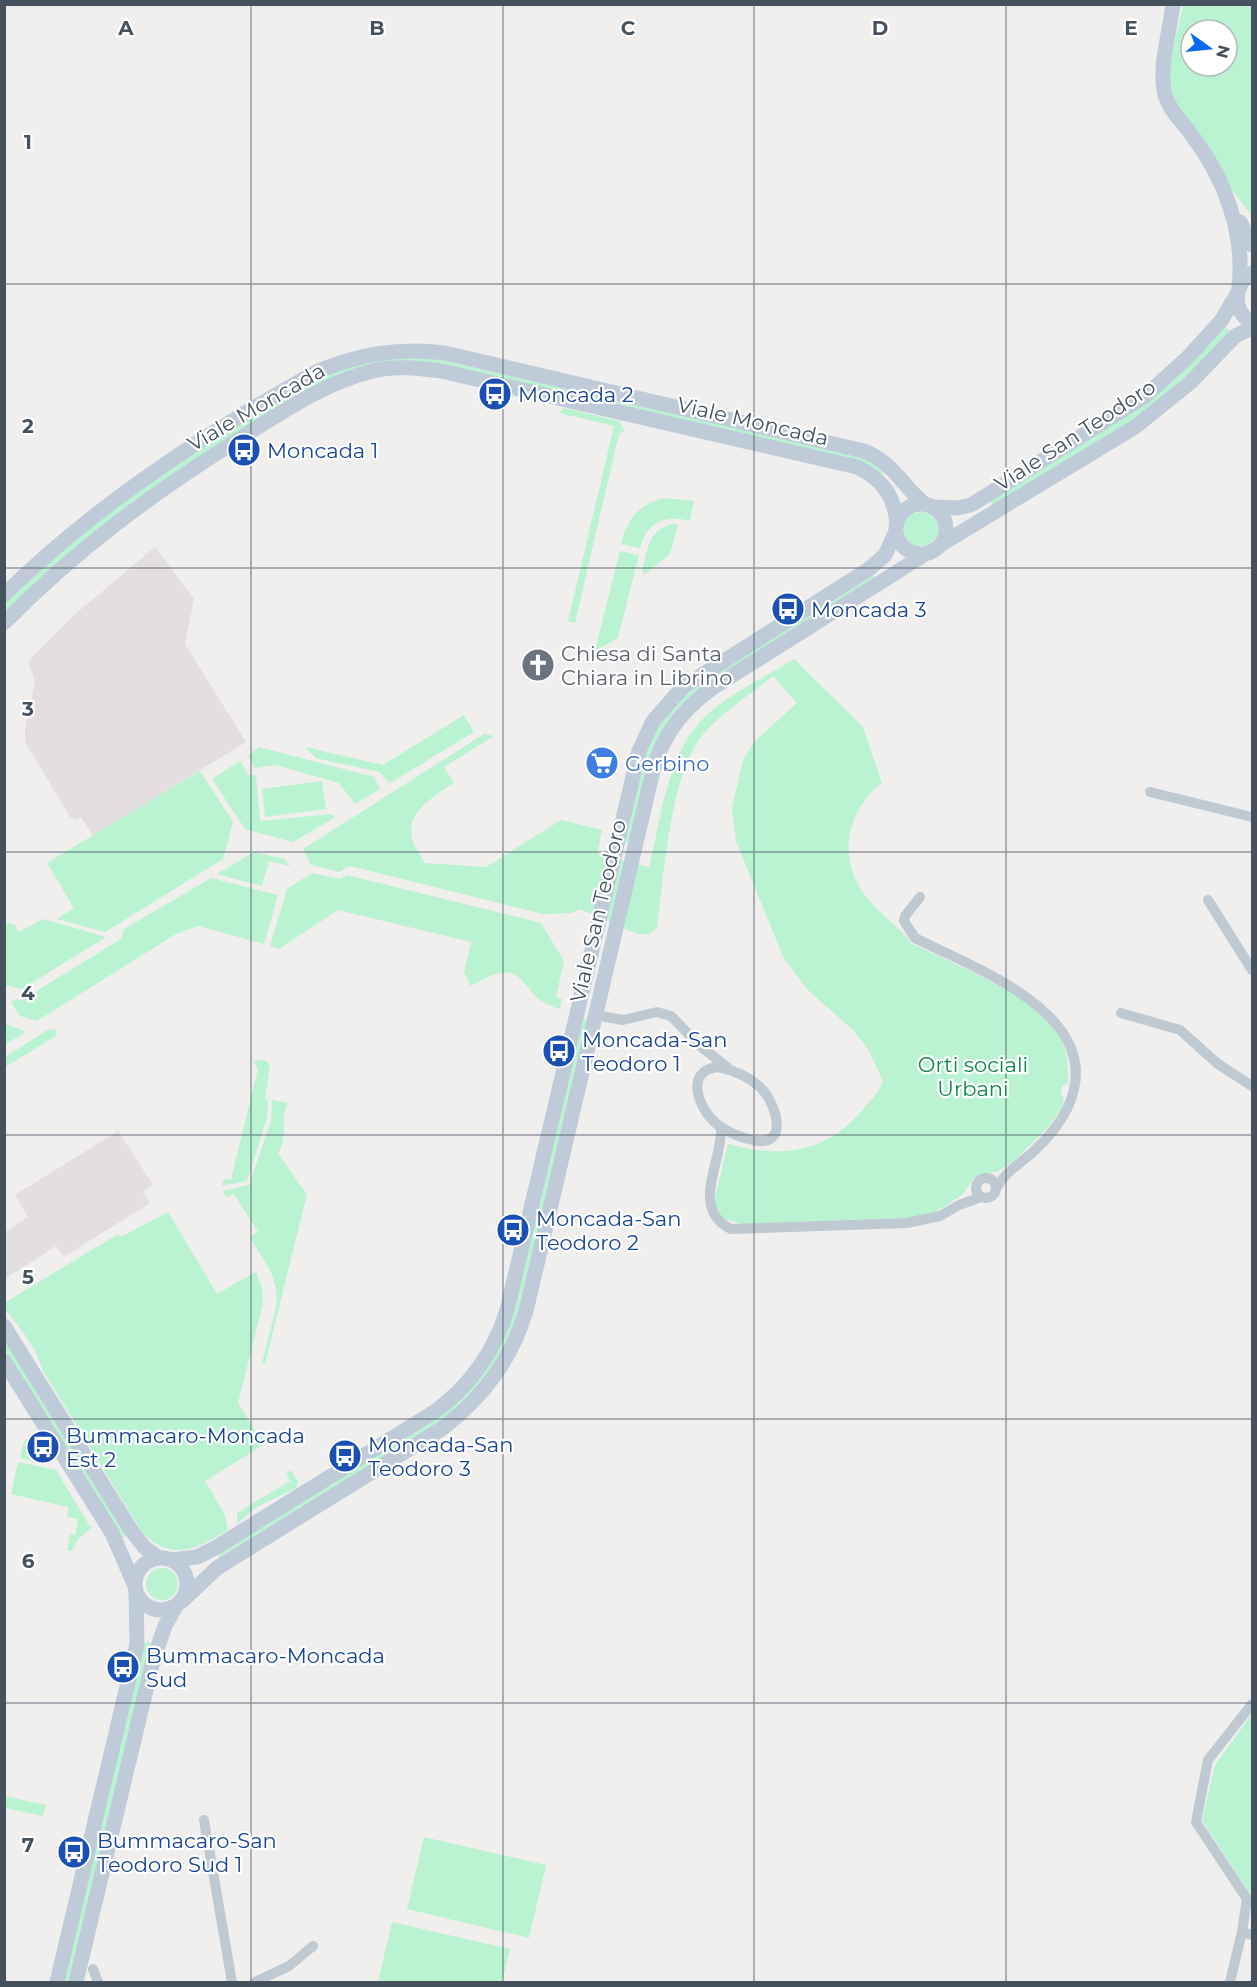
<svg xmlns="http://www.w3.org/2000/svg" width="1257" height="1987" viewBox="0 0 1257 1987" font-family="Montserrat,sans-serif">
	<rect width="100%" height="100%" fill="#f1eeee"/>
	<!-- education -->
	<path fill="#e3dfe0" d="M 155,547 L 194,599 L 185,644 L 246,742 L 93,836 L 81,817 L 76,820 L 70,817 L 25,742 L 25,728 L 35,681 L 29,664 L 32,657 L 73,616 Z
		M 118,1131 L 153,1185 L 143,1192 L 150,1203 L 64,1257 L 56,1246 L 5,1279 L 5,1232 L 28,1217 L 15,1195 Z"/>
	<!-- green -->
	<path fill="#b9f3d1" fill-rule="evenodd" d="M 1183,5 L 1252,5 L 1252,216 C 1232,190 1173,113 1170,82 C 1169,57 1178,29 1183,5 ZM 1191,30 L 1227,30 L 1227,66 L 1191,66 Z
		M 1226,327 L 1229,331 L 1196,367 L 1152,408 L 992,507 L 991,501 L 1148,403 L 1192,363 Z
		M 424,356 L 872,460 L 885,472 L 881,475 L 440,365 L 313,387 L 5,615 L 5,604 L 75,539 L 174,465 L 314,379 L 371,359 Z
		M 564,408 L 619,421 L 625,431 L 619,434 L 575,623 L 568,621 L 614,426 L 559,413 Z
		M 665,498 L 694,501 L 690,521 C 665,515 647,521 640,548 L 621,544 C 627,520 639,503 665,498 Z
		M904 529a17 17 0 1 1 34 0a17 17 0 1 1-34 0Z
		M 673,524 L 678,525 L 670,554 L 645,574 L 642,571 C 648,549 648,529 673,524 Z
		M 620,551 L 639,555 L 618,638 L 595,651 Z
		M 873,574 L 876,578 L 701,688 L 679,707 L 664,727 L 629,843 L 625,842 L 645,757 L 659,724 L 684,694 Z
		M 794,659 L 863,727 L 882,783 C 845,812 836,862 869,900 C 882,916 899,926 911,943 C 956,966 1045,997 1064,1047 C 1068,1058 1068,1071 1068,1083 L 1062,1086 L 1061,1095 L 1064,1098 L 1062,1107 L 1048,1127 L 1015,1160 L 999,1171 L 975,1177 L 962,1195 L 937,1211 L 920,1217 L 905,1218 L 740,1224 L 723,1218 L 714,1202 L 728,1144 C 783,1159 828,1153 865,1107 C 873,1098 879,1091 883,1081 L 868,1049 L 854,1031 L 808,990 L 784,959 L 736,841 L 732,808 L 743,760 L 754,742 L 797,703 L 773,676 C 751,694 724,711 705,732 C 670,772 664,874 657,927 L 650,934 L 637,934 L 580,909 L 571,913 L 543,914 L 350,866 L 339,872 L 311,865 L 303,849 L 484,734 L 494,736 L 444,767 L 454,783 C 436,795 410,809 411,833 C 411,842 420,855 425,863 L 486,867 L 561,820 L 602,830 L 597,854 L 649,867 C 662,815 667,750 708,714 C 732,692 766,677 794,659 Z
		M 464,715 L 474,732 L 390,783 L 379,772 L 316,758 L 305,747 L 383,765 Z
		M 259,747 L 374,777 L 380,789 L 355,804 L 339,783 L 275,765 L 255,768 L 248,756 Z
		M 240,761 L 249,776 L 256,775 L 260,821 L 332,814 L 334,818 L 293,842 L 245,829 L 212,779 Z
		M 200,771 L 233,822 L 223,859 L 105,932 L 57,919 L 74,908 L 47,863 Z
		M 322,781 L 326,809 L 265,817 L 262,789 Z
		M 254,852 L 285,859 L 290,866 L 269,861 L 262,886 L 217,874 Z
		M 312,873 L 340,879 L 347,875 L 541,923 L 564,961 L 556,997 L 562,999 L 560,1009 C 514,998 532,949 471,986 L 464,972 L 471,942 L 338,910 L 279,949 L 270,946 L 287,889 Z
		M 211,878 L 278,895 L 264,944 L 198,926 L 176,934 L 37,1021 L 20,1016 L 11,1002 L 16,999 L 22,1000 L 121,939 L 124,929 Z
		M 43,919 L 106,937 L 22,989 L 5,985 L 4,937 L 7,923 L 15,925 L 19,932 Z
		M 587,1019 L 520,1309 L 501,1357 L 455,1413 L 218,1558 L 219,1553 L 441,1416 C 478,1386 500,1353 515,1308 L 582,1020 Z
		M 5,1024 L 23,1030 L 24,1033 L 5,1045 Z
		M 49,1029 L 57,1030 L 56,1036 L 5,1067 L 5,1057 Z
		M 264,1060 L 270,1065 L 265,1099 L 268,1099 L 267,1118 L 247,1181 L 222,1186 L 224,1179 L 231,1180 L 258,1069 L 253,1061 Z
		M 272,1100 L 288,1103 C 279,1118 289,1138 278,1153 L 307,1195 L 265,1364 L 262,1363 L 277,1304 L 276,1288 L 271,1272 L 250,1237 L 258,1232 L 234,1194 L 227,1197 L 223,1191 L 249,1185 L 271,1121 Z
		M 168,1212 L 217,1294 L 256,1272 L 262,1288 L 263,1303 L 238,1403 L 259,1437 L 268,1432 L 273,1439 L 205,1481 L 225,1515 L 228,1530 C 196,1549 173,1563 142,1532 L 42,1369 L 36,1352 L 23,1332 L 5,1309 L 6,1302 L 118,1234 L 121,1237 Z
		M 5,1337 L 126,1534 L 125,1537 L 120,1537 L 5,1350 Z
		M 35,1433 L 42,1437 L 49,1458 L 47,1464 L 20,1458 L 24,1441 Z
		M 18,1462 L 56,1470 L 91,1528 L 78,1539 L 72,1551 L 67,1550 L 70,1534 L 75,1535 L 78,1519 L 67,1516 L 68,1507 L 11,1494 Z
		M 291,1470 L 298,1482 L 296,1488 L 255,1508 L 237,1524 L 237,1513 L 290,1481 L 286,1474 Z
		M146 1584a16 16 0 1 1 32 0a16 16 0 1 1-32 0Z
		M 149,1641 L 151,1646 L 70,1982 L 64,1982 L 144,1644 Z
		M 1252,1714 L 1252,1897 L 1202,1820 L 1215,1765 Z
		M 5,1796 L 46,1805 L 43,1816 L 5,1808 Z
		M 424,1837 L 546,1865 L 529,1938 L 407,1909 Z
		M 392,1922 L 510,1949 L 502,1982 L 378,1982 Z"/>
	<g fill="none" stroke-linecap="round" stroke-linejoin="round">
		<!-- minor -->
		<path stroke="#bec9d2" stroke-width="10" d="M 1150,792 L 1252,817
			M 920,897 L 905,916 L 904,921 L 915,938 C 975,969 1112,1016 1067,1109 C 1059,1125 1046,1140 1033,1152 C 1020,1164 1005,1172 997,1187
			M 1208,900 L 1252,970
			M 1121,1013 L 1180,1030 L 1218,1064 L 1252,1086
			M 595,1015 L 623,1020 L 657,1012 L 671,1016 L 699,1045 L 728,1068
			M 718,1067 C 733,1070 748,1076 760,1087 C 776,1102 791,1149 752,1140 C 740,1137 728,1133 718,1125 C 699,1111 683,1070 718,1067 Z
			M 721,1127 C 723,1162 689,1208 731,1229 L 907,1223 L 940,1216 L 959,1205 L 981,1197
			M976 1188a10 10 0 1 1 20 0a10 10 0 1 1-20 0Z
			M 1252,1704 L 1208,1760 L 1196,1822 L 1247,1899 L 1242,1932 L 1252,1935
			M 204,1820 L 232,1982
			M 93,1969 L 98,1982
			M 255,1982 L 289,1966 L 313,1946
			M 1230,1982 L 1242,1932"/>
		<!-- secondary -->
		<path stroke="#bfcbd9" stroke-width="15" d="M 1173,4 C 1170,32 1158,68 1165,95 C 1170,112 1184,123 1193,137 C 1225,179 1245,234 1239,287
			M 1240,222 L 1252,245
			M 1252,273 C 1233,285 1232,311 1252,323
			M896 529a25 25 0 1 1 50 0a25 25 0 1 1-50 0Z
			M 932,507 L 957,508 L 971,505 L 1144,397 L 1187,358 L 1221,321 L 1237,294
			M 940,545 L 1135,427 L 1191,382 L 1235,336 L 1252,328
			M 4,595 C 95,505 205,434 316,372 C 359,354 399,347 445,353 L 864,451 C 893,462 903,487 926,505
			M 4,623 C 80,546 153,493 244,436 C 284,411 323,384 369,372 C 392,365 418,368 441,371 L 857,467 C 882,479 894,495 897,523
			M 4,1326 L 131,1530 L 145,1548 L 159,1558
			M 4,1361 L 112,1533 L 135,1586
			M135 1584a26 26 0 1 1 52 0a26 26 0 1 1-52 0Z
			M 172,1560 L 197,1557 L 215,1548 L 434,1412 C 469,1387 494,1352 507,1310 L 639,751 L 653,721 L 683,687 L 869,569 L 885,555 L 896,531
			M 181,1602 L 217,1568 L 443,1428 C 484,1396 511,1360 526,1311 L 655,762 C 668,729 685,707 714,687 L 927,553
			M 57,1982 L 133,1661 L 137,1644 L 136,1593
			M 76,1982 L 153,1661 L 165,1626 L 176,1606"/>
	</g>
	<!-- grid -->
	<path fill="none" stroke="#45525e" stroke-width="1.5" stroke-opacity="0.55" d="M 251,4 L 251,1982M 503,4 L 503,1982M 754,4 L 754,1982M 1006,4 L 1006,1982M 4,284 L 1252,284M 4,568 L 1252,568M 4,852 L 1252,852M 4,1135 L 1252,1135M 4,1419 L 1252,1419M 4,1703 L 1252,1703"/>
	<!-- icons -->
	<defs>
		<g id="bus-disc" transform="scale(1.725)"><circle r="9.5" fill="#1a4fb4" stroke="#fff"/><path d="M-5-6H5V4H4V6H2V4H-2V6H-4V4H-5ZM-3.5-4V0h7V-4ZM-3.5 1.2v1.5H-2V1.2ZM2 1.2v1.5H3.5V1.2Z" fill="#fff"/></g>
		<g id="church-disc" transform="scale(1.725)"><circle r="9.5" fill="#6b7280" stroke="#fff"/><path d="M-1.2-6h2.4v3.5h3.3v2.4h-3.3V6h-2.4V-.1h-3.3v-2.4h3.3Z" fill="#fff"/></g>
		<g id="supermarket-disc" transform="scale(1.725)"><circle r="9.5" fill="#3f7fe0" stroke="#fff"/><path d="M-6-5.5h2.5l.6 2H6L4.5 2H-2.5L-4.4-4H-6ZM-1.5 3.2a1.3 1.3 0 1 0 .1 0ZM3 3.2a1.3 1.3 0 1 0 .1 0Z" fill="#fff"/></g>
	</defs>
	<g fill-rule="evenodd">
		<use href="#bus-disc" x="495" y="394"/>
		<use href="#bus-disc" x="244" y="450"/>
		<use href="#bus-disc" x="788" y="609"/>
		<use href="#church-disc" x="538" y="665"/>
		<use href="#supermarket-disc" x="602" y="763"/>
		<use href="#bus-disc" x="559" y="1051"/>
		<use href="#bus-disc" x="513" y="1230"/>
		<use href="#bus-disc" x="43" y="1447"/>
		<use href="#bus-disc" x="345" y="1456"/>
		<use href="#bus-disc" x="123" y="1667"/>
		<use href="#bus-disc" x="74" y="1852"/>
	</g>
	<g text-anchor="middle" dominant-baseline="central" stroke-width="4.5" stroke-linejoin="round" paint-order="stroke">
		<!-- transit labels -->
		<g font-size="21" fill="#164399" stroke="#fff" text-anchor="start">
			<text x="518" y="394">Moncada 2</text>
			<text x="267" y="450">Moncada 1</text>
			<text x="811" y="609">Moncada 3</text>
			<text x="582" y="1039">Moncada-San<tspan x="582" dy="24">Teodoro 1</tspan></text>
			<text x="536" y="1218">Moncada-San<tspan x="536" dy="24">Teodoro 2</tspan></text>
			<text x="66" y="1435">Bummacaro-Moncada<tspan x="66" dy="24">Est 2</tspan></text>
			<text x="368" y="1444">Moncada-San<tspan x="368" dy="24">Teodoro 3</tspan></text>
			<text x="146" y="1655">Bummacaro-Moncada<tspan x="146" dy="24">Sud</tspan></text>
			<text x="97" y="1840">Bummacaro-San<tspan x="97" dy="24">Teodoro Sud 1</tspan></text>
		</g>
		<!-- street labels -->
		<g font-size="21" fill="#45525e" stroke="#fff">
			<text transform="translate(256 407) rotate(-30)">Viale Moncada</text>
			<text transform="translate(753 421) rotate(13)">Viale Moncada</text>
			<text transform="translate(1075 435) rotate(-33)">Viale San Teodoro</text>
			<text transform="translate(598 911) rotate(-77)">Viale San Teodoro</text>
		</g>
		<!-- worship labels -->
		<g font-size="21" fill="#5b616d" stroke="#fff" text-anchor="start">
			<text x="561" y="653">Chiesa di Santa<tspan x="561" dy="24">Chiara in Librino</tspan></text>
		</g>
		<!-- shop labels -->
		<g font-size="21" fill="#366cbe" stroke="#fff" text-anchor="start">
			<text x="625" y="763">Gerbino</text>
		</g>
		<!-- park labels -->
		<g font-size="21" fill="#0e874d" stroke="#fff">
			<text x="973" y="1064">Orti sociali<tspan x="973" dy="24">Urbani</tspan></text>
		</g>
	</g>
	<g font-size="20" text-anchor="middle" font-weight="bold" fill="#45525e" stroke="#fff" stroke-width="4.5" stroke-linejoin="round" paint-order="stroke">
		<text x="126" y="35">A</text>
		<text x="377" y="35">B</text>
		<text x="628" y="35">C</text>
		<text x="880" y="35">D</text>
		<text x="1131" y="35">E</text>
		<text x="28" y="149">1</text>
		<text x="28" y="433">2</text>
		<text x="28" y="716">3</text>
		<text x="28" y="1000">4</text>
		<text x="28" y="1284">5</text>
		<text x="28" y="1568">6</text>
		<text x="28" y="1852">7</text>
	</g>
	<!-- border -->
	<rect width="1257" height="1987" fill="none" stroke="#45525e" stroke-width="12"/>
	<!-- north arrow -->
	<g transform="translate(1209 48) rotate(105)"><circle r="28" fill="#ffffff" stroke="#b5babf" stroke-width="1.5"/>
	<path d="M0-4.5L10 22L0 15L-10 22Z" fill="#0869f2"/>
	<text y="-9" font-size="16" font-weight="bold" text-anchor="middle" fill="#45525e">N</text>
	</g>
</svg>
